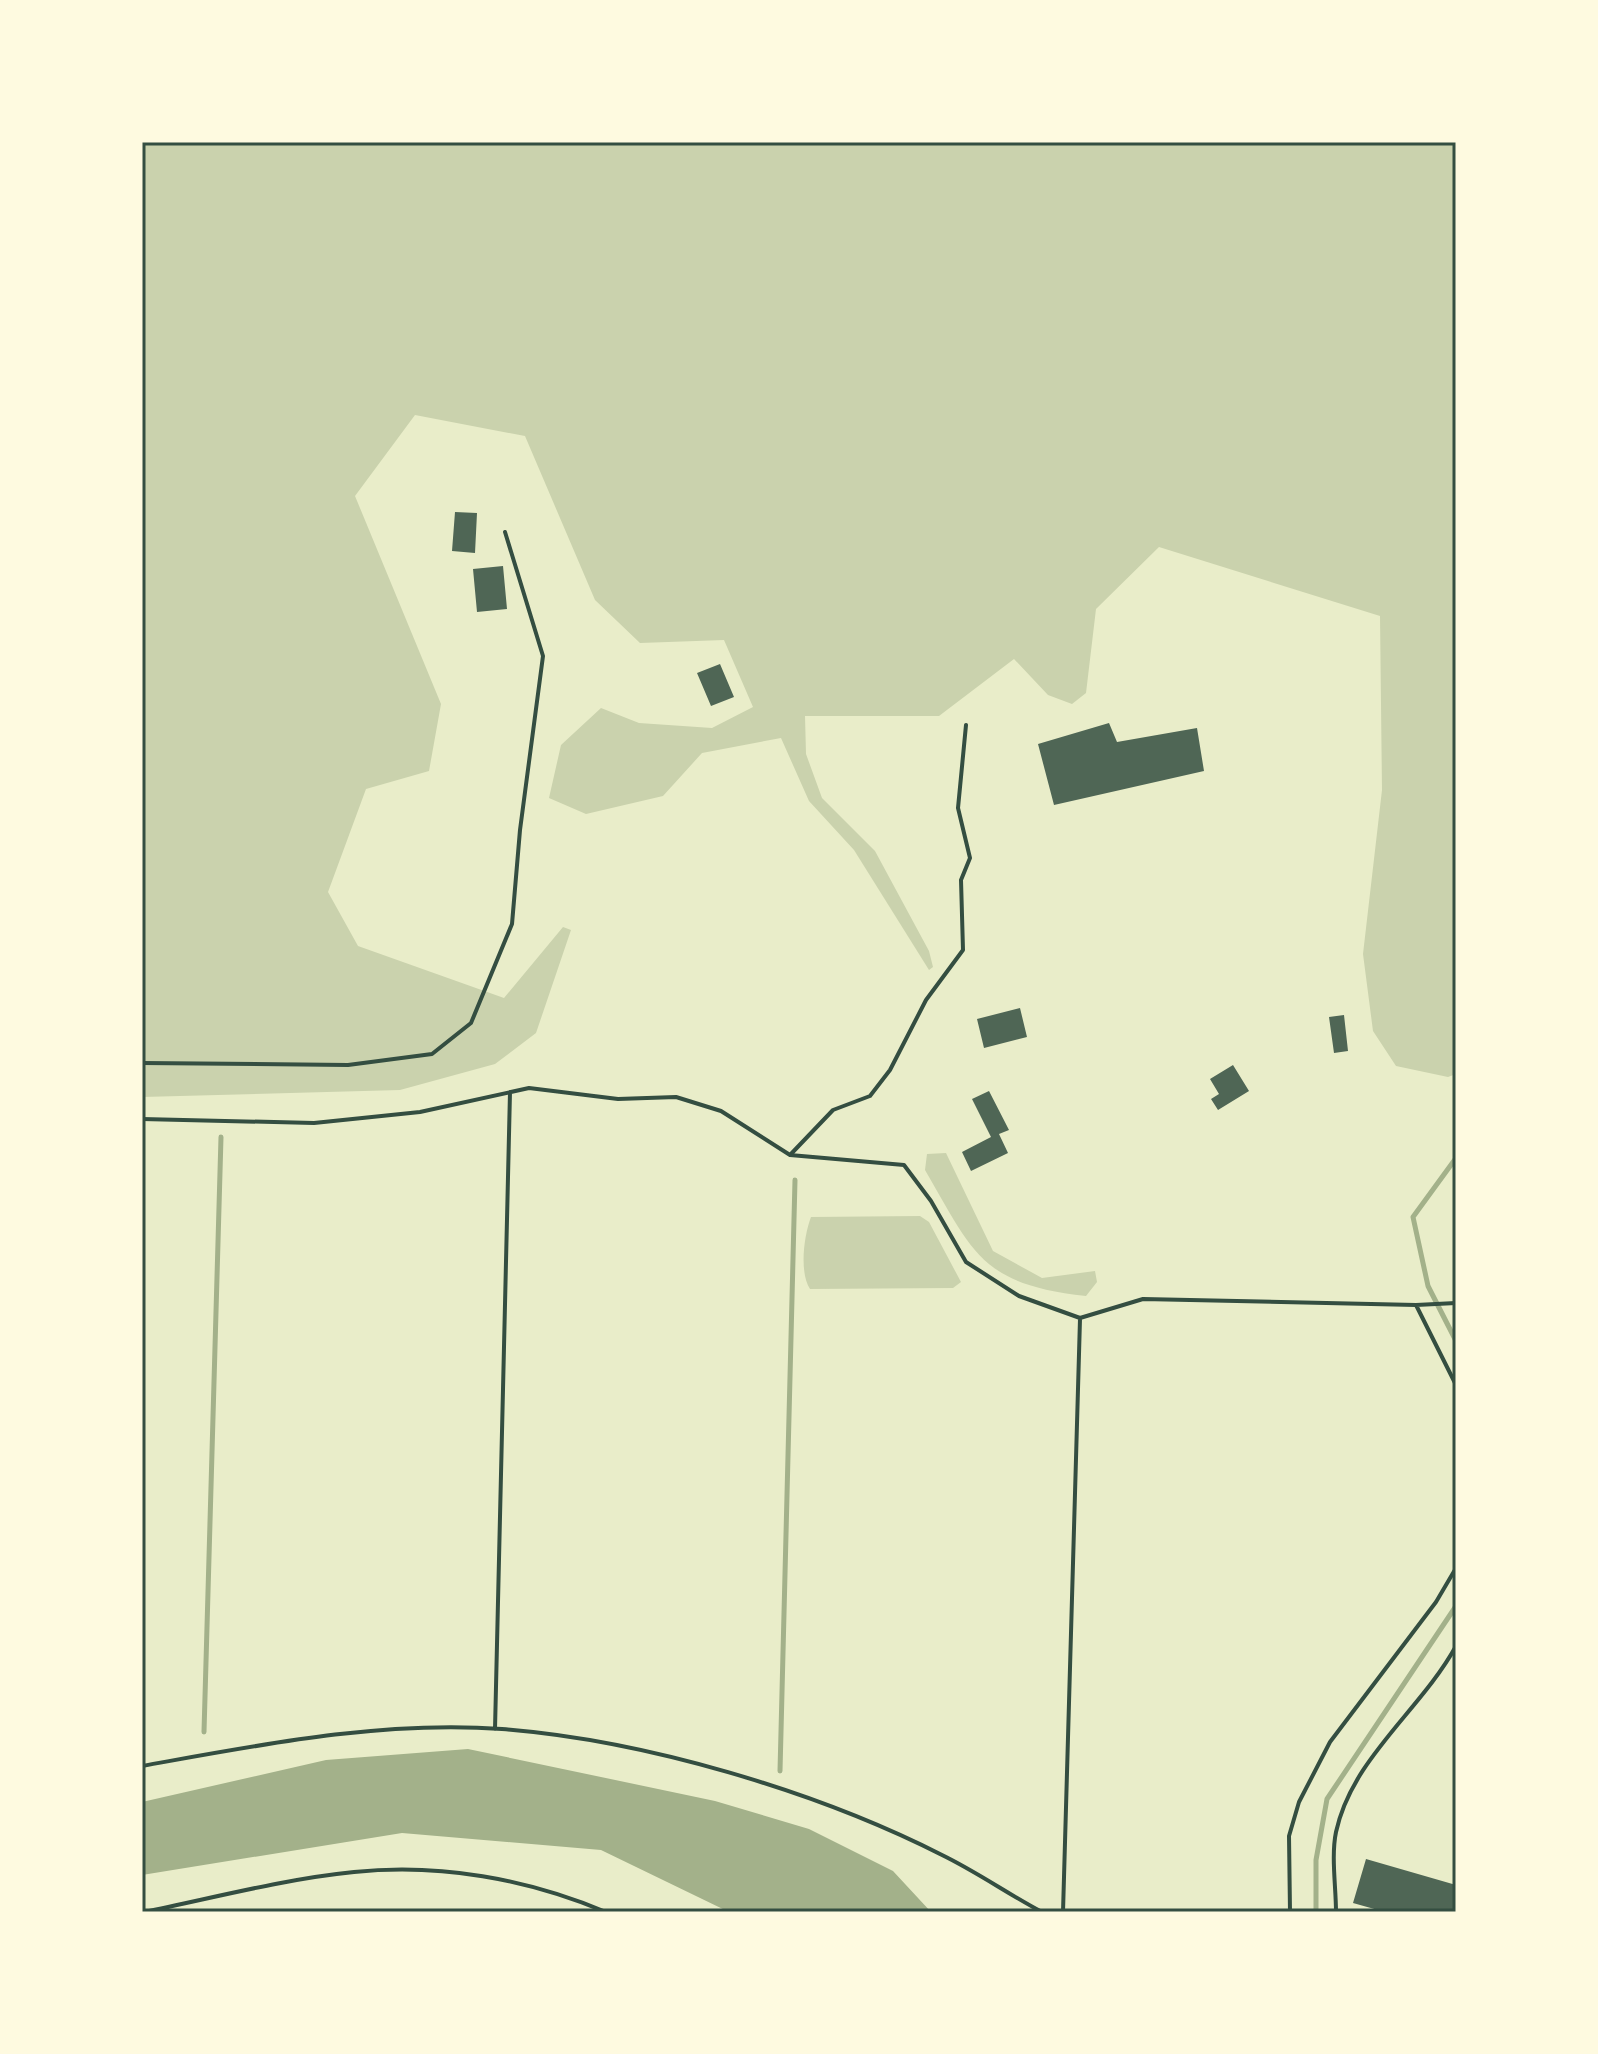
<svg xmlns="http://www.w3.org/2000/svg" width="1598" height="2054" viewBox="0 0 1598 2054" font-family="'Fira Sans Condensed',sans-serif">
	<rect width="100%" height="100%" fill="#e9edc9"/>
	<!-- green -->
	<path fill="#cad2ad" d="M 142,142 L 1456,142 L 1456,1074 L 1448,1077 L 1396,1066 L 1373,1031 L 1363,954 L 1382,790 L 1380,616 L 1159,547 L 1096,609 L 1086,693 L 1072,704 L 1048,695 L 1014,659 L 939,716 L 805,716 L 806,754 L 822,798 L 875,851 L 929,951 L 933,967 L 929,970 L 854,850 L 809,801 L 781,738 L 702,753 L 663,796 L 586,814 L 549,798 L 561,745 L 601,708 L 639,723 L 712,728 L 753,707 L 724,640 L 640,643 L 595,600 L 525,436 L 415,415 L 355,496 L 441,704 L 429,771 L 366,789 L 328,892 L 358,946 L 504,998 L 563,927 L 571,930 L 536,1033 L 495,1064 L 400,1090 L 142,1097 Z
		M 946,1153 L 993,1251 L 1042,1278 L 1095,1271 L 1097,1282 L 1086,1296 C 981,1284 974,1254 925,1170 L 927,1154 Z
		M 920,1216 L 929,1222 L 961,1282 L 953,1288 L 810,1289 C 799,1272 804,1235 811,1217 Z"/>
	<!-- water -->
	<path fill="#a3b18a" d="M 468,1749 L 715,1801 L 809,1829 L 893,1871 L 931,1912 L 729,1912 L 601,1850 L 402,1833 L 142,1875 L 142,1802 L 326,1760 Z"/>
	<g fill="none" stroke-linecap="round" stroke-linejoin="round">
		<!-- stream -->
		<path stroke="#a3b18a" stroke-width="5" d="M 1456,1158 L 1413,1217 L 1428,1286 L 1456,1341
			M 204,1732 L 221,1137
			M 780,1771 L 795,1180
			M 1316,1912 L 1316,1860 L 1327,1799 L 1456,1606"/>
	</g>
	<!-- building -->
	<path fill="#4f6655" d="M 455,512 L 477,513 L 475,553 L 452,551 Z
		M 503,566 L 507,609 L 477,612 L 473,569 Z
		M 720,664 L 734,697 L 711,706 L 697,673 Z
		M 1109,723 L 1117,742 L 1197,728 L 1204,771 L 1054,805 L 1038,744 Z
		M 1020,1008 L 1027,1037 L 984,1048 L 977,1019 Z
		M 1344,1015 L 1348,1051 L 1334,1053 L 1329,1017 Z
		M 1233,1065 L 1249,1091 L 1218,1110 L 1211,1099 L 1219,1094 L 1210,1079 Z
		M 989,1091 L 1009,1130 L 999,1134 L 1008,1153 L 971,1171 L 962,1152 L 991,1137 L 972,1099 Z
		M 1366,1859 L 1456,1885 L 1456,1912 L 1385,1912 L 1353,1903 Z"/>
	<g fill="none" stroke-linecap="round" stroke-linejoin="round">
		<!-- service -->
		<path stroke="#344e41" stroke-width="4" d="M 142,1063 L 348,1065 L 432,1054 L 471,1023 L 512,924 L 520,830 L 543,656 L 505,532
			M 142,1119 L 314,1123 L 420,1112 L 529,1088 L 618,1099 L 676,1097 L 721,1111 L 790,1155 L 904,1165 L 931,1201 L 966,1262 L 1019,1296 L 1080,1318 L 1143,1299 L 1416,1305 L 1456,1303
			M 790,1155 L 833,1110 L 870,1096 L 890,1070 L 926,1000 L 963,950 L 961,880 L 970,858 L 958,808 L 966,725
			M 1416,1305 L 1456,1385
			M 495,1729 L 510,1092
			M 142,1766 C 259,1745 383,1720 502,1729 C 644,1740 816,1791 942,1855 C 977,1872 1008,1894 1042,1912
			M 144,1912 C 213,1898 284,1879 354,1872 C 440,1863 527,1879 606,1912
			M 1063,1912 L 1080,1319
			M 1290,1912 L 1289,1836 L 1299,1802 L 1330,1742 L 1436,1602 L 1456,1568
			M 1336,1912 C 1336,1887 1331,1856 1336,1832 C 1352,1758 1421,1710 1456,1646"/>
	</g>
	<!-- border -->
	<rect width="1598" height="2054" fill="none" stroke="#fefae0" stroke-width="288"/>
	<rect x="144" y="144" width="1310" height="1766" fill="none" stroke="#344e41" stroke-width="3"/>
</svg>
